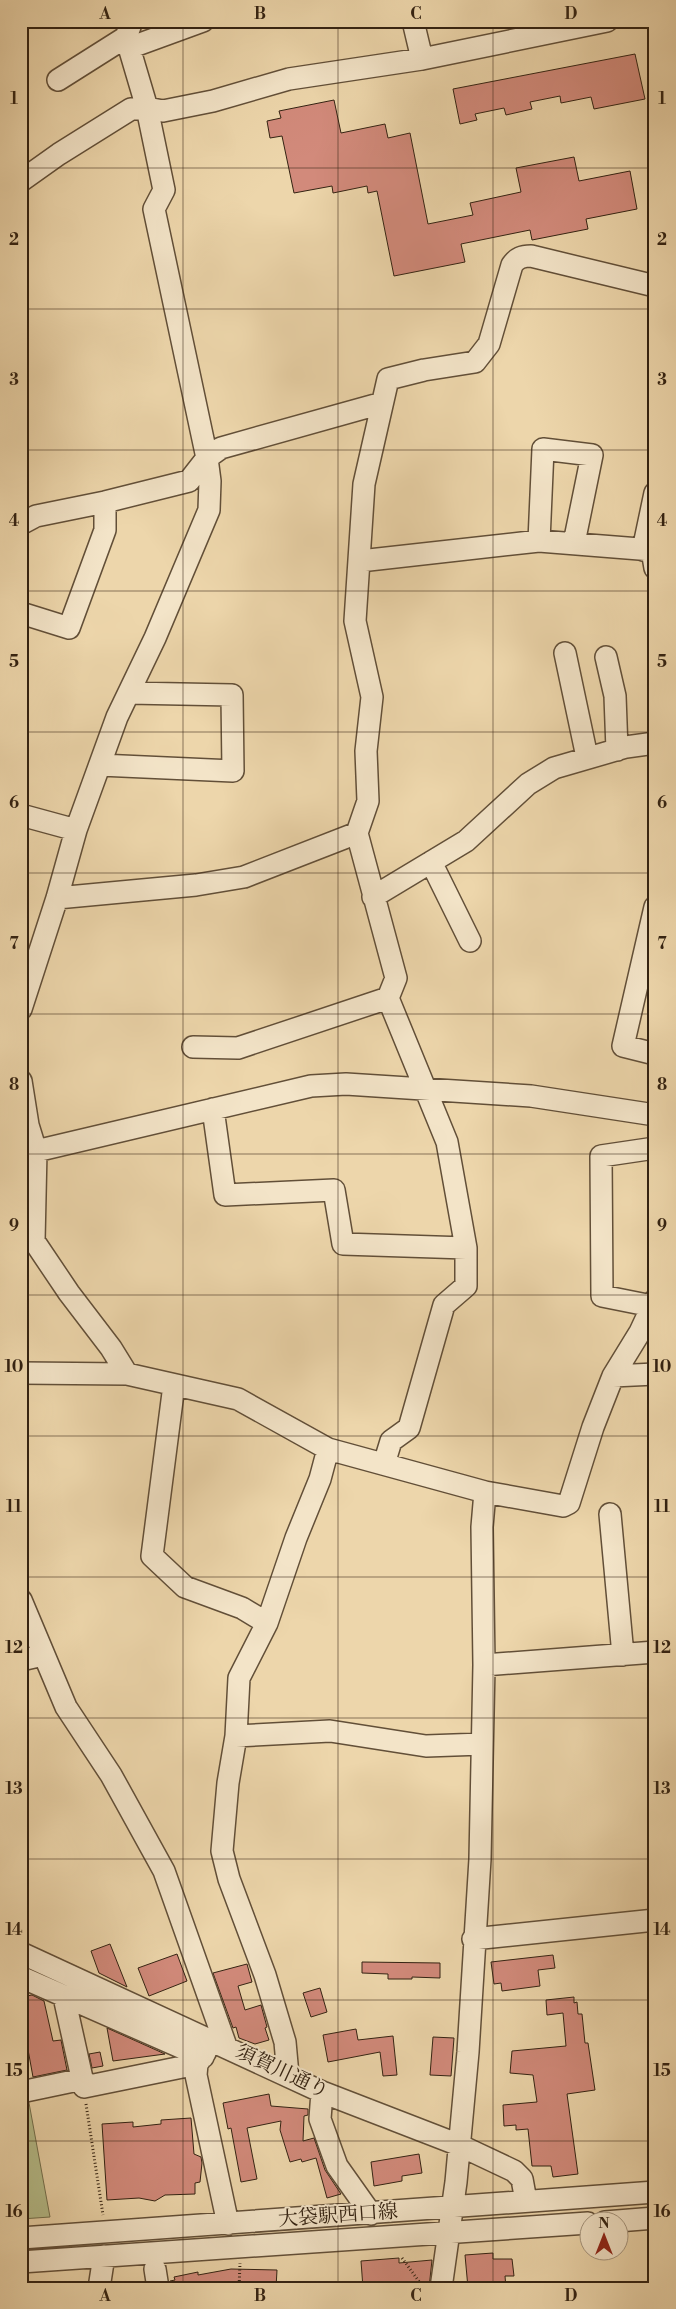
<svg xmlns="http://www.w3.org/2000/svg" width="676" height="2309" viewBox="0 0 676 2309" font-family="'Libre Bodoni','Noto Serif JP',serif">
	<rect width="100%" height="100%" fill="#edd6ab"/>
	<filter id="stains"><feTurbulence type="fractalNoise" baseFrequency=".004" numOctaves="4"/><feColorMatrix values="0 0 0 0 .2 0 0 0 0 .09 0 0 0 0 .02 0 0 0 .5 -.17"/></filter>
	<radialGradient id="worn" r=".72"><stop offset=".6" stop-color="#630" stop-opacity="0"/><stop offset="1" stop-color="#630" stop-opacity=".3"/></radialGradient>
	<!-- green -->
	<path fill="#b6be8b" stroke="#74704e" d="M 27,2092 L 50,2217 L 21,2219 L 21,2094 Z"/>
	<!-- building -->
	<path fill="#d28a7b" stroke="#332212" d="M 635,54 L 645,99 L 594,109 L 591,97 L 561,103 L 560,96 L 530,102 L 532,109 L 506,115 L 504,108 L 475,114 L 477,120 L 460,124 L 453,89 Z
		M 334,100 L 341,133 L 385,124 L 388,138 L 410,133 L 428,224 L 473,215 L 470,203 L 521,192 L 516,168 L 574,157 L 579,181 L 630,171 L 637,209 L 586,219 L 588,229 L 532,240 L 530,230 L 461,244 L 465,262 L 394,276 L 377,191 L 368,193 L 367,186 L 333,193 L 332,186 L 294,193 L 282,136 L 270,138 L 267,121 L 281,118 L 279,111 Z
		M 110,1944 L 127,1987 L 99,1973 L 91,1951 Z
		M 177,1954 L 187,1981 L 149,1996 L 138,1968 Z
		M 553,1955 L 555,1968 L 538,1970 L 540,1986 L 502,1991 L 501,1983 L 494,1984 L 491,1962 Z
		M 362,1962 L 440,1963 L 440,1978 L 412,1977 L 412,1979 L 388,1979 L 388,1974 L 362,1973 Z
		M 247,1964 L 252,1982 L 238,1986 L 245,2010 L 261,2005 L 267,2027 L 265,2028 L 269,2040 L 255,2044 L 239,2038 L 236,2027 L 233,2028 L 213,1973 Z
		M 320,1988 L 327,2012 L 311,2017 L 303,1993 Z
		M 32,1995 L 44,2001 L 53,2041 L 61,2040 L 67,2070 L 33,2077 L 21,2011 L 21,1997 Z
		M 574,1997 L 574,2003 L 577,2002 L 578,2014 L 582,2014 L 585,2043 L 588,2043 L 595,2090 L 567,2094 L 578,2174 L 553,2177 L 551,2166 L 532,2166 L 528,2129 L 516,2130 L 516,2125 L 504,2126 L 503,2105 L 537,2102 L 533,2075 L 510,2073 L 512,2051 L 566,2046 L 563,2013 L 547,2015 L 546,2000 Z
		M 107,2028 L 165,2054 L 113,2061 Z
		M 356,2029 L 358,2040 L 393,2036 L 397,2075 L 383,2076 L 380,2052 L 328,2062 L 323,2035 Z
		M 433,2037 L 454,2038 L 451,2076 L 430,2075 Z
		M 100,2052 L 103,2066 L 92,2068 L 89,2054 Z
		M 269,2094 L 271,2106 L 308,2109 L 308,2115 L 304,2116 L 303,2141 L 314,2138 L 325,2170 L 341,2194 L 327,2198 L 316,2158 L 302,2162 L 301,2159 L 290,2162 L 280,2130 L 281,2121 L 247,2128 L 257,2179 L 241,2182 L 231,2128 L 228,2129 L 223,2103 Z
		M 191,2118 L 194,2154 L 201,2157 L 202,2163 L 200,2182 L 195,2183 L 195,2194 L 165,2195 L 155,2201 L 139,2198 L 107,2200 L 102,2124 L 133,2122 L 133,2127 L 161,2124 L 161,2120 Z
		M 419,2154 L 422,2173 L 402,2176 L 402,2181 L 374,2186 L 371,2162 Z
		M 493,2253 L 493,2259 L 512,2259 L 514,2276 L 505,2276 L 506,2288 L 468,2288 L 465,2255 Z
		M 399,2258 L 399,2263 L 432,2260 L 429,2288 L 363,2288 L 361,2261 Z
		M 231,2269 L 277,2270 L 276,2288 L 170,2288 L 170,2281 L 175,2280 L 174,2277 L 198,2272 L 198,2275 Z"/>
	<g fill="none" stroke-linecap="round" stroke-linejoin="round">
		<!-- minor casing -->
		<g stroke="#624f38" stroke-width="24">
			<path id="minor" d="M 413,21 L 422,59
				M 129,48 L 203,21
				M 58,80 L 126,37
				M 21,181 L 59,154 L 131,109 L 147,108 L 163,111 L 213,101 L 289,79 L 422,59 L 607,21
				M 21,524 L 36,516 L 105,502 L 189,481 L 207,458 L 221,448 L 382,403
				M 539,541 L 543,449 L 592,455 L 574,543
				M 643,550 L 655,493
				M 360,561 L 539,541 L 652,550 L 655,568
				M 21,613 L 69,628 L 105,530 L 105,502
				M 565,653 L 587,757
				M 606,657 L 615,696 L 617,750
				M 100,765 L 233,771 L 232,695 L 129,693
				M 21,815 L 76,830
				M 431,862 L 470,941
				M 373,897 L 466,841 L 528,784 L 554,768 L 626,747 L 655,743
				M 57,898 L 196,885 L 244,877 L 357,833
				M 655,907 L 623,1046 L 655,1054
				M 21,1009 L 57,898 L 76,830 L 117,717 L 155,638 L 209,510 L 210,481 L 207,458 L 154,209 L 164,190 L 147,108 L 126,37 L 132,21
				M 193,1047 L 238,1048 L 388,998
				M 21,1081 L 28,1125 L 36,1151 L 34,1241 L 69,1293 L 111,1348 L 127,1374 L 238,1399 L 328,1449 L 485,1492 L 563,1506 L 569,1503 L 593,1427 L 613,1376 L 640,1332 L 655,1300
				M 213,1109 L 225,1195 L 334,1190 L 343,1244 L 466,1248
				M 36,1151 L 311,1086 L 346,1084 L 531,1096 L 655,1115
				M 652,1306 L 602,1296 L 601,1156 L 655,1148
				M 21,1373 L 127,1374
				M 613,1376 L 655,1374
				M 174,1385 L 152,1556 L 185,1587 L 242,1608 L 267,1623
				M 384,1464 L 391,1441 L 409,1428 L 444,1305 L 466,1286 L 466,1248 L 447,1142 L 388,998 L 396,978 L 357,833 L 368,801 L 366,751 L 372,697 L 355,621 L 364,484 L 388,379 L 424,370 L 475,362 L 489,344 L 512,265 C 517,258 522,256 531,256 L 655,286
				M 610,1514 L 623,1655
				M 21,1600 L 66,1707 L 111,1775 L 164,1871 L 226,2046
				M 21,1660 L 43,1655
				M 484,1665 L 655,1652
				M 236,1736 L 330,1731 L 426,1746 L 482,1744
				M 473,1939 L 655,1920
				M 21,1953 L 322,2092 L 459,2145 L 514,2171 L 522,2179 L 526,2201
				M 21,1977 L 203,2057
				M 64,1997 L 84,2087 L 197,2064
				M 205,2053 L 197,2064 L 196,2075 L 228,2224
				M 288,2075 L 285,2042 L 265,1975 L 229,1879 L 222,1851 L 228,1783 L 236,1736 L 239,1678 L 267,1623 L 296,1538 L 320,1479 L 328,1449
				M 21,2092 L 83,2079
				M 322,2092 L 320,2119 L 337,2166 L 371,2214
				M 605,2222 L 655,2218
				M 21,2238 L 655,2192
				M 21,2262 L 588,2223
				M 155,2269 L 158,2288
				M 99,2288 L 104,2256
				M 441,2288 L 456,2182 L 468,2052 L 480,1859 L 484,1665 L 482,1527 L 485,1492"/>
		</g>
		<!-- path -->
		<path stroke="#332212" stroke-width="3" stroke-dasharray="1 2.5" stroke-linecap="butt" d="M 86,2104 L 103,2215
			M 402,2258 L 423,2287
			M 239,2288 L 240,2263"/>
		<!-- minor -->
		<use href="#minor" stroke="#f3e4c8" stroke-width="21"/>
	</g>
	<!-- grid -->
	<path fill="none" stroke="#332212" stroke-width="1" stroke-opacity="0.55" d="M 183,21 L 183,2288M 338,21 L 338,2288M 493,21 L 493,2288M 21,168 L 655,168M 21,309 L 655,309M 21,450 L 655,450M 21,591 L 655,591M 21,732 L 655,732M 21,873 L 655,873M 21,1014 L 655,1014M 21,1154 L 655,1154M 21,1295 L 655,1295M 21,1436 L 655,1436M 21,1577 L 655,1577M 21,1718 L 655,1718M 21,1859 L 655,1859M 21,2000 L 655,2000M 21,2141 L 655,2141"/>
	<g text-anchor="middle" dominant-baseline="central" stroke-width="4" stroke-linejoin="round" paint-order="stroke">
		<!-- street labels -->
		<g font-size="20" fill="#332212" stroke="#f3e4c8">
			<text transform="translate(282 2072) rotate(25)">須賀川通り</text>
			<text transform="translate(338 2216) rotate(-4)">大袋駅西口線</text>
		</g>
	</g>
	<!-- margin -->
	<rect width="676" height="2309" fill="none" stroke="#edd6ab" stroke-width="55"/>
	<!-- north arrow -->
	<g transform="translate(604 2236)"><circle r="24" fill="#f3e4c8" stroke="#a6967f"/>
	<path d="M0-4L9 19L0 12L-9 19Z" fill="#8f2418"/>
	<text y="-8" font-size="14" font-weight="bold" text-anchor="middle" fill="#332212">N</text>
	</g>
	<rect x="28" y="28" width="620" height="2254" fill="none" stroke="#332212" stroke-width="2"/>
	<g font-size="16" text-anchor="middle" font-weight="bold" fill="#332212">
		<text x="105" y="19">A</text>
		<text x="260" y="19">B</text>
		<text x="416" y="19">C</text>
		<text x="571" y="19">D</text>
		<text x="14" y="104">1</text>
		<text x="662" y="104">1</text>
		<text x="14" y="245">2</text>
		<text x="662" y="245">2</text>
		<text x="14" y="385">3</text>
		<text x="662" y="385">3</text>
		<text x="14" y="526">4</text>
		<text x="662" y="526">4</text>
		<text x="14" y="667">5</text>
		<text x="662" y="667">5</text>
		<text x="14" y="808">6</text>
		<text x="662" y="808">6</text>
		<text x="14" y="949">7</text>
		<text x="662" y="949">7</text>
		<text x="14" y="1090">8</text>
		<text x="662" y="1090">8</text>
		<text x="14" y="1231">9</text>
		<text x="662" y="1231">9</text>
		<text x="14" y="1372">10</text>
		<text x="662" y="1372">10</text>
		<text x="14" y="1512">11</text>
		<text x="662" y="1512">11</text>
		<text x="14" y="1653">12</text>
		<text x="662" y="1653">12</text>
		<text x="14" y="1794">13</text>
		<text x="662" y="1794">13</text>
		<text x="14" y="1935">14</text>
		<text x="662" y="1935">14</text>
		<text x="14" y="2076">15</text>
		<text x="662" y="2076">15</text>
		<text x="14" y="2217">16</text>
		<text x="662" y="2217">16</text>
		<text x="105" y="2301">A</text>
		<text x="260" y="2301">B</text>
		<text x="416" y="2301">C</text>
		<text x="571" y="2301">D</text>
	</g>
	<rect width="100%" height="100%" filter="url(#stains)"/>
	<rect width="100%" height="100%" fill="url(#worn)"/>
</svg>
